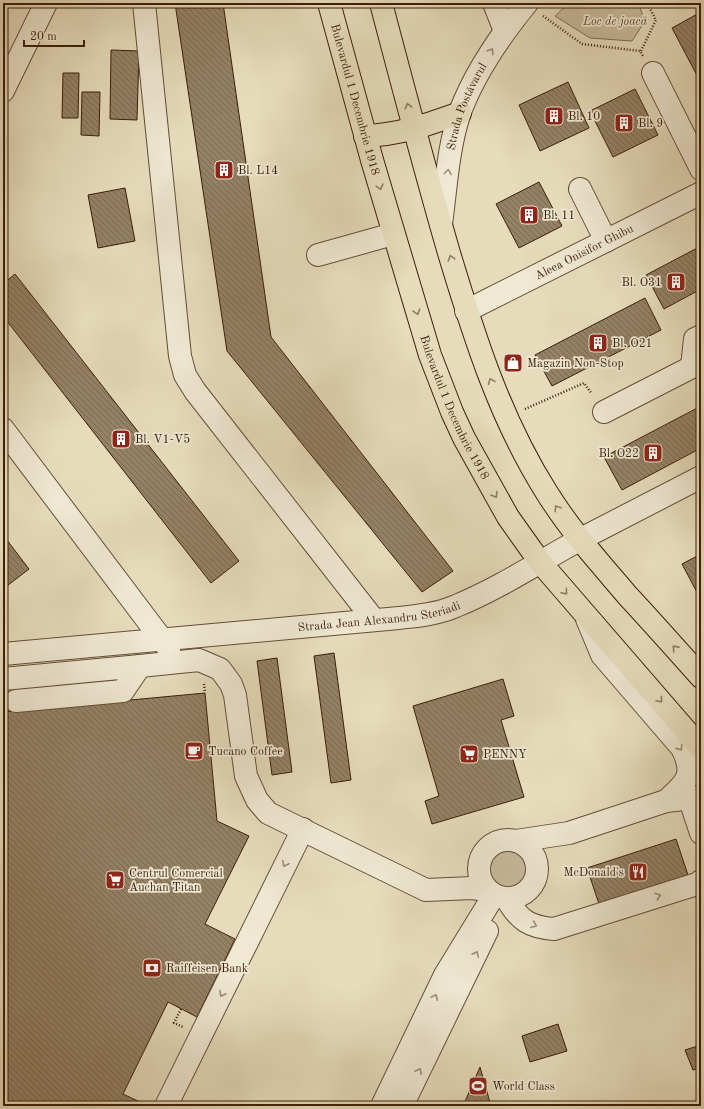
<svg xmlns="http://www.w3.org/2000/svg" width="704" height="1109" font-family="'Old Standard TT',serif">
<defs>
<pattern id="building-back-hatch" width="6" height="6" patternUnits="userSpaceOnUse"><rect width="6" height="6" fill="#948166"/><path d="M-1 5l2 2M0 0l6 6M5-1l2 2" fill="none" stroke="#7a6952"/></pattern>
</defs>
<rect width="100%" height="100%" fill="#e6dcbc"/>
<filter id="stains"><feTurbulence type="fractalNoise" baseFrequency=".005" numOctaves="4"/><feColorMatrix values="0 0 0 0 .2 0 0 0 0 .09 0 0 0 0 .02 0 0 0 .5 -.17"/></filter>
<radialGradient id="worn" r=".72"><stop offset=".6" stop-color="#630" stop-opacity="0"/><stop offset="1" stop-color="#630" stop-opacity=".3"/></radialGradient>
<!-- green -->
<g fill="#c9bc9e" stroke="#826d54">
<path d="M569 3H638L645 21 632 41 590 38 555 16Z"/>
<circle cx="508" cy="870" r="19"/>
</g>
<!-- building -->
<g fill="url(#building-back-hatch)" stroke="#3c1e09">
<path d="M175 3H223L271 337 453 571 422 592 227 351Z"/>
<path d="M701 12V83L672 28Z"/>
<path d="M111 50 139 51 137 120 110 119Z"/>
<path d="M63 73H79L78 118H62Z"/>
<path d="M568 82 589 128 540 151 519 105Z"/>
<path d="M635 89 658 135 613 157 590 111Z"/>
<path d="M82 92H100L99 136 81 135Z"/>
<path d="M539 182 562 226 519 248 496 204Z"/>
<path d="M125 188 135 241 98 248 88 195Z"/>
<path d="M701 246V289L664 309 646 275Z"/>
<path d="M15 274 239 561 211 583 3 316V284Z"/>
<path d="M645 298 661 330 552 386 535 355Z"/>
<path d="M701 406V448L622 490 604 457Z"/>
<path d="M3 535 29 569 3 589Z"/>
<path d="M701 554V597L700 598 682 564Z"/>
<path d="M334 653 351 780 331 783 314 656Z"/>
<path d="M277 658 292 772 272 775 257 661Z"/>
<path d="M503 679 514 716 501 720 524 797 432 824 425 801 439 796 413 706Z"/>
<path d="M205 693 217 821 249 836 205 924 235 939 197 1017 168 1002 123 1094 142 1103 141 1106H3V712Z"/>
<path d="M676 839 688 875 599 904 587 868Z"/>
<path d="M558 1024 567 1051 530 1062 522 1036Z"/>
<path d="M701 1045V1068L693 1070 685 1050Z"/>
<path d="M480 1067 491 1106H463Z"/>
</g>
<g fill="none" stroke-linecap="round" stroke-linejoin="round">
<!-- minor casing -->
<g stroke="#664e36" stroke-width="24">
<g id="minor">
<path d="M144 3 180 356 185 375 195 391 374 620"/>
<path d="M494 3 505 31"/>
<path d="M653 73 701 169"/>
<path d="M3 91 46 3"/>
<path d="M580 189 606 241"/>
<path id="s1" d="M441 224C446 188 448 147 460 112 475 72 500 36 527 3"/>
<path d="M318 255 393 234"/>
<path id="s2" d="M466 311 701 193"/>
<path d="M604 412 692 367 695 339 701 336"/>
<path d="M3 429 169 649"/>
<path d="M587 619 602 655 682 748C696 776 686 783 666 801"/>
<path id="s3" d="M3 654 399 618C418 616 438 614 456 606 498 589 539 562 579 540 619 519 660 498 701 477"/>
<path d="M3 679 140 666"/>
<path d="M16 701 123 691 140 666 199 660 220 669 231 684 235 695 246 776 257 800 268 813 426 890 472 888 487 890"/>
<path d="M692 797 693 809 701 833"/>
<circle cx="508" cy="869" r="29"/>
<path d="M516 841 569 833 666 801 701 797"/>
<path d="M507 899C519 920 529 927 554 929L700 883 701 881"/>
<path d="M166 1106 303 829"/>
<path d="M382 1106 445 975 494 895"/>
<path d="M402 1106 487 931"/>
</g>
</g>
<!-- major casing -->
<g stroke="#3c1e09" stroke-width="24">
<g id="major">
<path id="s4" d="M329 3 372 160 430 355 452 412 464 438 508 517 540 562 701 748"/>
<path d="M381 3C403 87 425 170 449 253 474 336 500 419 547 493 570 530 599 562 627 595 652 622 677 650 701 677"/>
<path d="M365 136C402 134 426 125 460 113"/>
</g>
</g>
<!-- path -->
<g stroke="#3c1e09" stroke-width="2.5" stroke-dasharray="1 2" stroke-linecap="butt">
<path d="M543 16 582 44 640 51 643 56"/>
<path d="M641 51 656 20 647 3"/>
<path d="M525 409 584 383 592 394"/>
<path d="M204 684 205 693"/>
<path d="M181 1009 174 1023 183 1027"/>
</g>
<!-- minor -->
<use href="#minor" stroke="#efe8d3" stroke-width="22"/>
<!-- major -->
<use href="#major" stroke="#e6dcbc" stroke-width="22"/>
</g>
<!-- one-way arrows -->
<defs><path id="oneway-chevron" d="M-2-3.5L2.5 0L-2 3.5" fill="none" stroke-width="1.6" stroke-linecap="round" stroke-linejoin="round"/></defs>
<g stroke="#9e8d78">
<use href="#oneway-chevron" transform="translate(491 51) rotate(-56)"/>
<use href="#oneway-chevron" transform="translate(448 172) rotate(-82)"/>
<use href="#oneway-chevron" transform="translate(680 748) rotate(55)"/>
<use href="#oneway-chevron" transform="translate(285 864) rotate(117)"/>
<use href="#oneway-chevron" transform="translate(658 896) rotate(-18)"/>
<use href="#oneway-chevron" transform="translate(534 925) rotate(23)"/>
<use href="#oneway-chevron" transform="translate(476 954) rotate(-64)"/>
<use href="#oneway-chevron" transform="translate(222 994) rotate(116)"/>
<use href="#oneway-chevron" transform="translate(435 997) rotate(-64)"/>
<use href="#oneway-chevron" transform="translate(419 1071) rotate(-64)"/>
</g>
<g stroke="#917d62">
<use href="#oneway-chevron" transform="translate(408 106) rotate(-105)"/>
<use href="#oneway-chevron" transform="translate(380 187) rotate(74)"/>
<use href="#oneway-chevron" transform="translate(451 258) rotate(-107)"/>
<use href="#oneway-chevron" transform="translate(417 312) rotate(73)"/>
<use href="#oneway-chevron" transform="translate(491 381) rotate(-112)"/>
<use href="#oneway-chevron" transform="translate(495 495) rotate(60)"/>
<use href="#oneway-chevron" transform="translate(557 508) rotate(-124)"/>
<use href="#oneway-chevron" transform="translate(565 592) rotate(49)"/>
<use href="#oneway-chevron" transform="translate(675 648) rotate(-132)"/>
<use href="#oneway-chevron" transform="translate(660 700) rotate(49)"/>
</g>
<!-- icons -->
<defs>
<g id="building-square" transform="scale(1)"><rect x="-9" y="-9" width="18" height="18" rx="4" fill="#8f2418" stroke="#efe8d3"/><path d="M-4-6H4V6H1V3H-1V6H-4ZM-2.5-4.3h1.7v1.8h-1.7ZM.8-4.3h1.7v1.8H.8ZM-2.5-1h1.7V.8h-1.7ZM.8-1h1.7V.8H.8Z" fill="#fff"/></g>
<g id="shop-square" transform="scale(1)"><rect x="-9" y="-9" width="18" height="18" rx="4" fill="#8f2418" stroke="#efe8d3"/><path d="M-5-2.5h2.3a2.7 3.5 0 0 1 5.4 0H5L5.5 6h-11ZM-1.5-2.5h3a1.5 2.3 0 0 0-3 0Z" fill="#fff"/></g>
<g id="cafe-square" transform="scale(1)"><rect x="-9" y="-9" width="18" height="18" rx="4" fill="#8f2418" stroke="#efe8d3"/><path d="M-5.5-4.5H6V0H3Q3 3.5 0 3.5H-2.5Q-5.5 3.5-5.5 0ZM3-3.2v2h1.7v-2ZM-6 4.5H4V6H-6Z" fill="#fff"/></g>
<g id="supermarket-square" transform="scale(1)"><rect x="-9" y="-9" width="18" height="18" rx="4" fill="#8f2418" stroke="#efe8d3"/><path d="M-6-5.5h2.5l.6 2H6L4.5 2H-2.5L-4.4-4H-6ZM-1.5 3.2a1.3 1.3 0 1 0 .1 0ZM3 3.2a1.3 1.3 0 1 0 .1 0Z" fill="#fff"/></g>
<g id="restaurant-square" transform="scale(1)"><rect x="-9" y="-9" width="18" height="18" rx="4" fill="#8f2418" stroke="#efe8d3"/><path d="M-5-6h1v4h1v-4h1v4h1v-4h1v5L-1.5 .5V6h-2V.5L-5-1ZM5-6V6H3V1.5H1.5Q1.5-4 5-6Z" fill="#fff"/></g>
<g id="bank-square" transform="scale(1)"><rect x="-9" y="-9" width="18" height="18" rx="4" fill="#8f2418" stroke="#efe8d3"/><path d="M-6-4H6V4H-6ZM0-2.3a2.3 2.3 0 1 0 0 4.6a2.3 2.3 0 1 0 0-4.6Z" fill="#fff"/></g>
<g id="stadium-square" transform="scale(1)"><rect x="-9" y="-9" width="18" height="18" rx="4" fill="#8f2418" stroke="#efe8d3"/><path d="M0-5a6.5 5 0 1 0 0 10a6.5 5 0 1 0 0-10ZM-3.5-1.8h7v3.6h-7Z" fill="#fff"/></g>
</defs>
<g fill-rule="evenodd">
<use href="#building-square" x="554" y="116"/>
<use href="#building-square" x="624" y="123"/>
<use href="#building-square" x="224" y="170"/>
<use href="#building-square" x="529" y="215"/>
<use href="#building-square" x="676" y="282"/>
<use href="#building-square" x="598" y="343"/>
<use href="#shop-square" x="513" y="363"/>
<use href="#building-square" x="121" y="439"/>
<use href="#building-square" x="653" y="453"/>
<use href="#cafe-square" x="194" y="751"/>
<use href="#supermarket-square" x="469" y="754"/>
<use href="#restaurant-square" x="638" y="872"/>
<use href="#supermarket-square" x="115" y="880"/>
<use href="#bank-square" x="152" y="968"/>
<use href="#stadium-square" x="478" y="1086"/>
</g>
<g text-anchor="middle" stroke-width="3.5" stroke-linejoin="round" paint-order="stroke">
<!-- park labels -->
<g font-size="12" font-style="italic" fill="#5f462e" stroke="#efe8d3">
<text x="615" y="25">Loc de joacă</text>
</g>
<!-- street labels -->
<g font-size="12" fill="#3c1e09" stroke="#efe8d3">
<text dy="4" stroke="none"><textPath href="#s4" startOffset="100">Bulevardul 1 Decembrie 1918</textPath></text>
<text dy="4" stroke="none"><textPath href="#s1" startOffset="121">Strada Postăvarul</textPath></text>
<text dy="4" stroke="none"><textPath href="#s2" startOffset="132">Aleea Onisifor Ghibu</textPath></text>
<text dy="4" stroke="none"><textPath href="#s4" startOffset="424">Bulevardul 1 Decembrie 1918</textPath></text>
<text dy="4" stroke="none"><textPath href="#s3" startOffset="378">Strada Jean Alexandru Steriadi</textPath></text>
</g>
<!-- poi labels -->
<g font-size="12" fill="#3c1e09" stroke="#efe8d3" text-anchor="start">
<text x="568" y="120">Bl. 10</text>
<text x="638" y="127">Bl. 9</text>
<text x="238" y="174">Bl. L14</text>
<text x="543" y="219">Bl. 11</text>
<text x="662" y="286" text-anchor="end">Bl. O31</text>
<text x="612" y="347">Bl. O21</text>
<text x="527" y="367">Magazin Non-Stop</text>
<text x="135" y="443">Bl. V1-V5</text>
<text x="639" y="457" text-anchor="end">Bl. O22</text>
<text x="208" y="755">Tucano Coffee</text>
<text x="483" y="758">PENNY</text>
<text x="624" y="876" text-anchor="end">McDonald's</text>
<text x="129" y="877">Centrul Comercial<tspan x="129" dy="14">Auchan Titan</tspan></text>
<text x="166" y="972">Raiffeisen Bank</text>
<text x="492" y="1090">World Class</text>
</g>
</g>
<!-- margin -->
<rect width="704" height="1109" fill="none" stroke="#e6dcbc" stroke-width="16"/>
<rect x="4" y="4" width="696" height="1101" fill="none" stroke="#3c1e09" stroke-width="2"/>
<rect x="8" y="8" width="688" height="1093" fill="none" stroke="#3c1e09"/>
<!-- scale -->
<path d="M24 40v6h60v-6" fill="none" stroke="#3c1e09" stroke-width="2"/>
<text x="30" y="40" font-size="12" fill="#3c1e09" stroke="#efe8d3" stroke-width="3" paint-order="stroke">20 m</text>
<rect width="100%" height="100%" filter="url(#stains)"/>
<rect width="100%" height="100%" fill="url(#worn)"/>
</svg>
